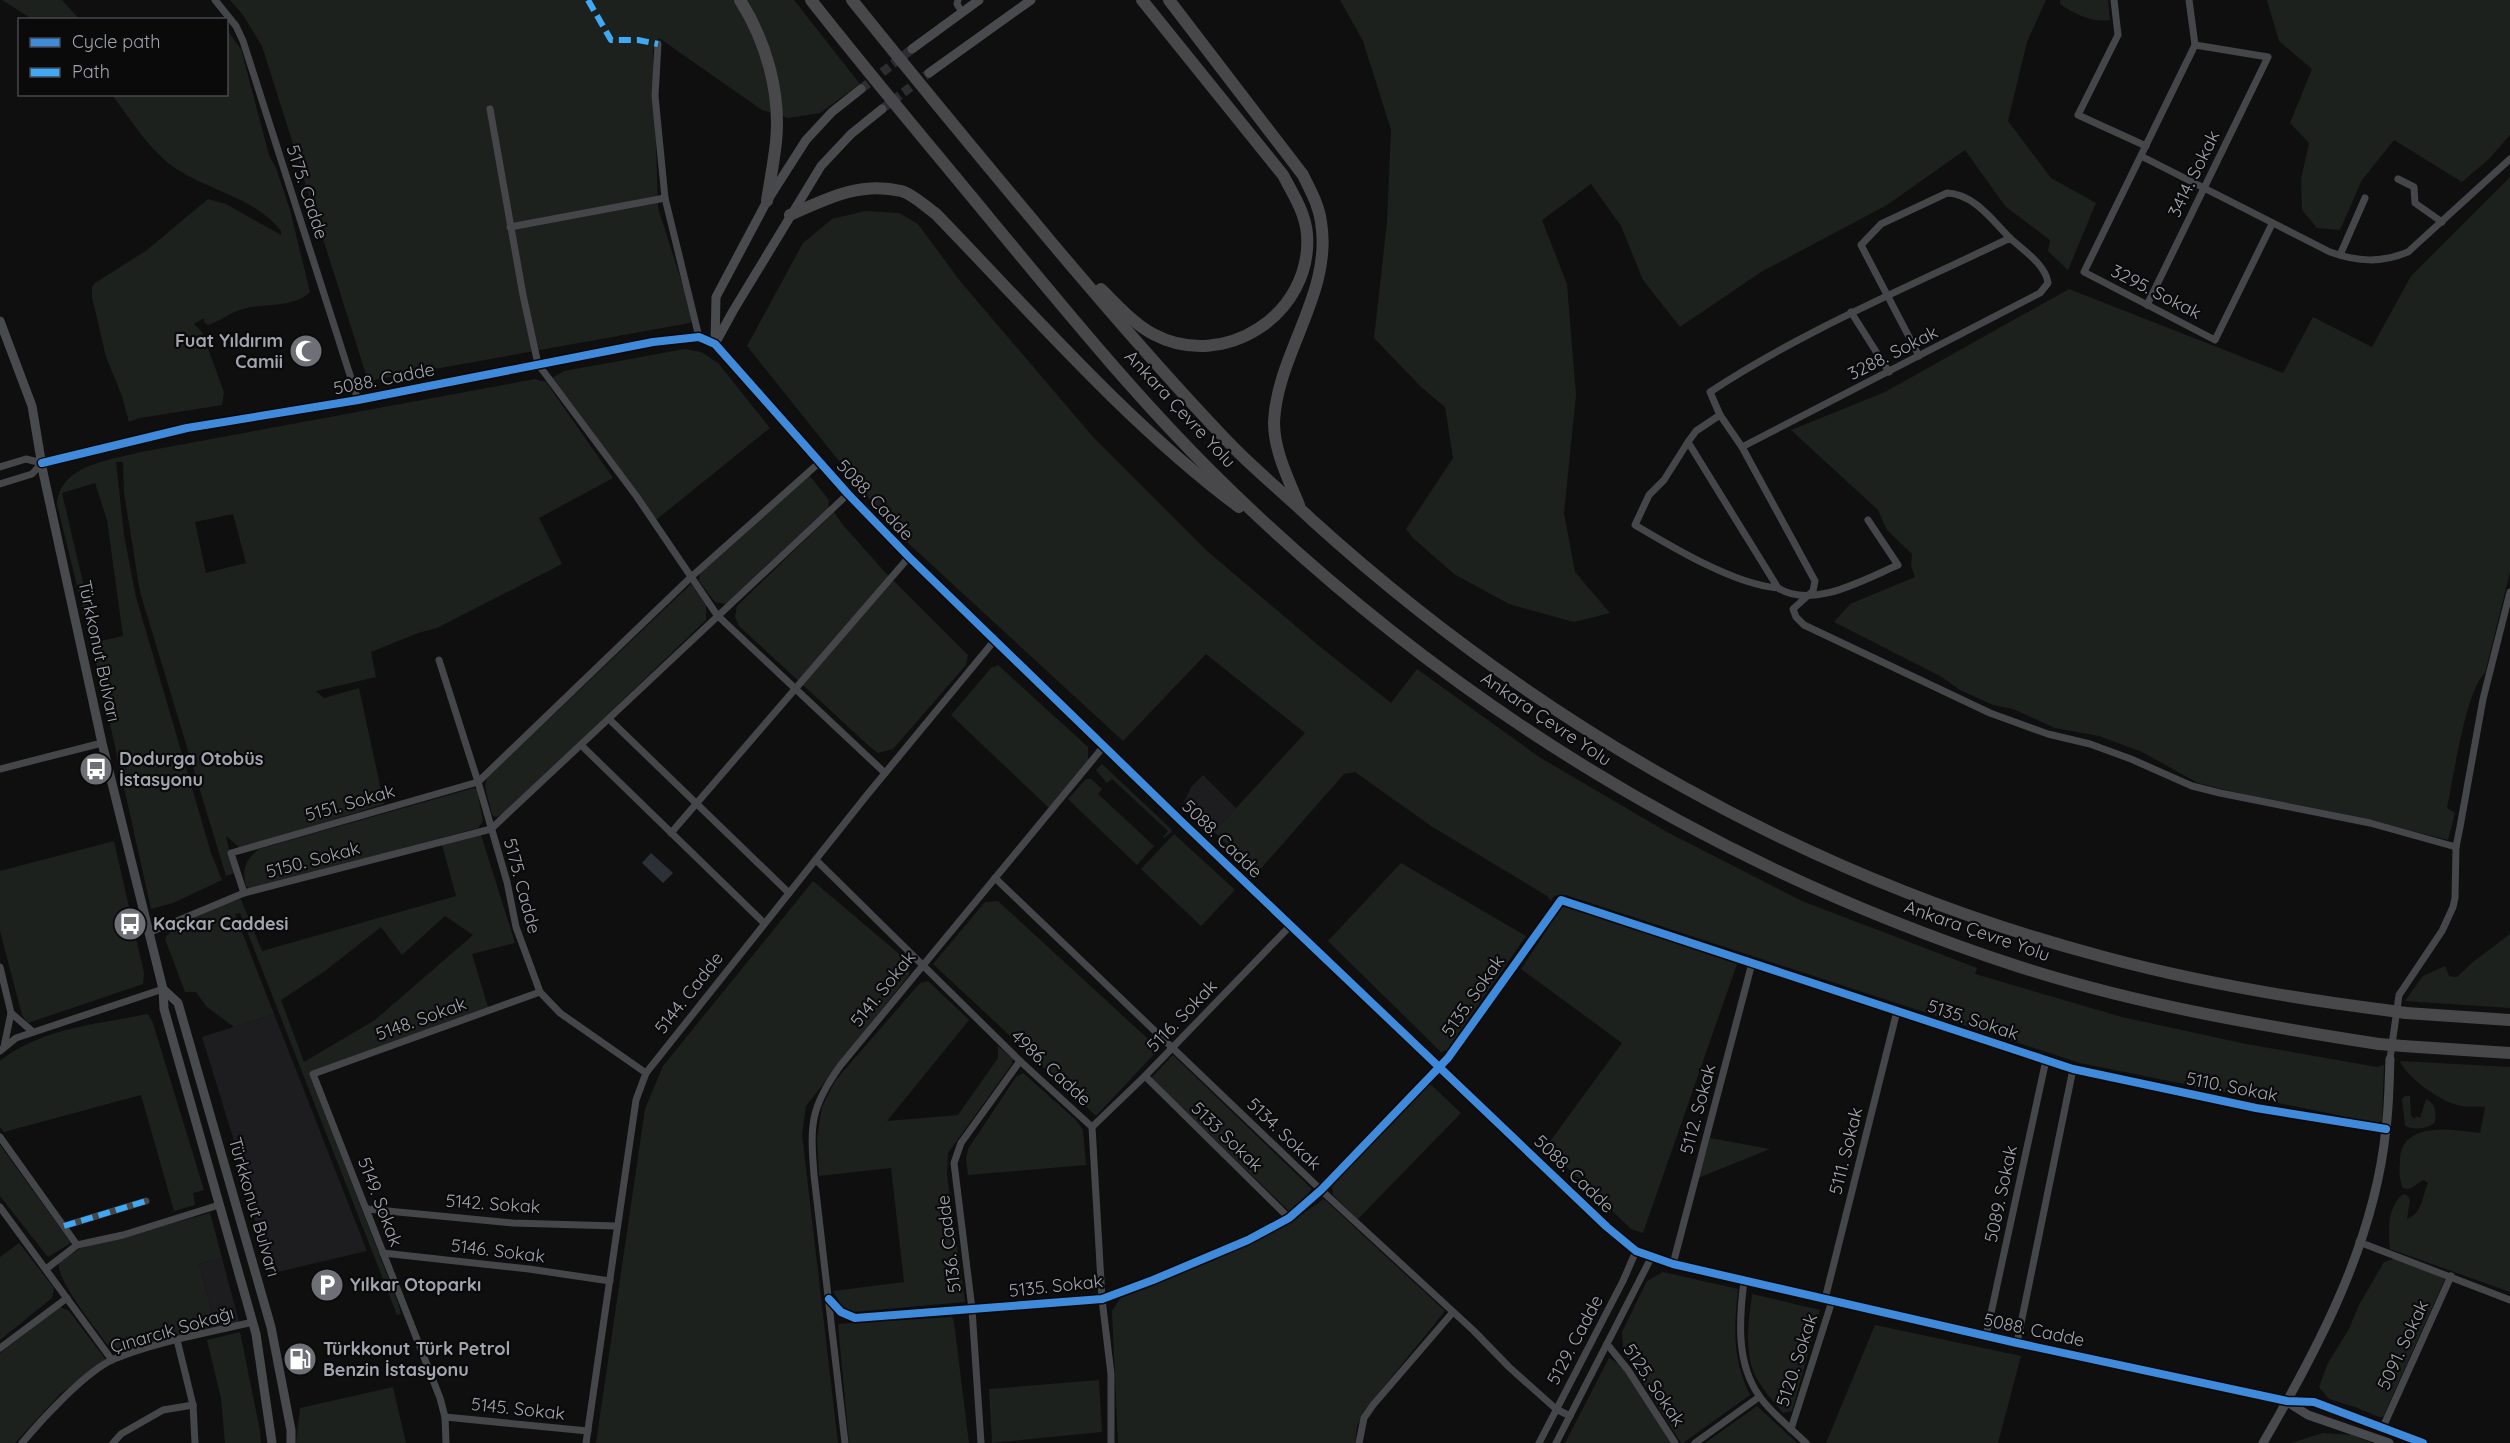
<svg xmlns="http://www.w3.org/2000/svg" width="2510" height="1443" font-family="Quicksand,sans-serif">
<rect width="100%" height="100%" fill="#0f0f10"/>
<!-- built -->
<g fill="#1d1c1e">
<path d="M1203 775 1236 808 1214 832 1184 802 1191 787Z"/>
<path d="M274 1014 367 1251 269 1274 238 1154 202 1037Z"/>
<path d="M222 1258 239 1322 216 1328 199 1264Z"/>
</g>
<!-- green -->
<g fill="#1c211e" fill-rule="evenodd">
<path d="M2 0H62L79 19H32Z"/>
<path d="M230 0H794L860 84 820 113 788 118 762 110 659 38 653 50 658 208 693 317 690 323 368 381 262 46 243 15Z"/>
<path d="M1340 0H2046L2027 42 2008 121 2051 178 2096 203 2068 270 2048 251 2050 240 2005 206 1965 150 1887 205 1761 272 1680 327 1643 280 1621 226 1591 184 1542 220 1567 284 1576 395 1564 513 1575 572 1610 613 1574 622 1509 604 1454 574 1413 538 1406 529 1453 458 1445 407 1421 387 1374 338 1387 222 1391 130 1363 41Z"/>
<path d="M2060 0H2108L2110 20C2093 23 2074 14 2060 4Z"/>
<path d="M2267 0H2510V135L2488 160 2462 182 2394 140 2362 180 2340 230 2317 228 2302 210 2301 179 2309 143 2290 123 2312 69 2279 41Z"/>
<path d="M227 30 241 49 269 155 276 168 290 210 310 292C295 308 264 303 243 309 230 312 221 321 208 325L204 322V318L194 324 202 332 221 384 224 392 222 405 140 418 129 422 122 396 106 357 92 297V287L95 283 147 250 208 199 226 204 281 235V231C257 199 211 191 178 170 149 151 133 122 112 95L226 94Z"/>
<path d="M2510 177V572L2485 673C2466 689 2453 780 2447 808L2455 813 2448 840 2361 818 2282 804 2198 783 2142 752 2099 736 2055 728 2013 709 1993 705 1960 690 1940 676 1834 622 1850 604 1915 577 1911 566 1912 554 1887 530 1878 510 1791 430 1885 392 2069 289 2283 373 2313 317 2372 347 2411 276Z"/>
<path d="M865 211 899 213 918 224 960 281 1094 438 1207 551 1318 645 1391 703 1417 669 1539 757 1667 832 1802 901 1977 968 1975 974 2122 1017 2246 1044 2377 1067 2384 1065 2382 1121 2377 1123 2080 1063 1566 895 1554 896 1551 901 1547 896 1431 826 1355 772 1344 774 1257 873 1214 832 1305 733 1206 654 1123 741 895 531 747 346 803 243 832 219Z"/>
<path d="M685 349 701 352 718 363 770 428 656 520 552 378 564 371Z"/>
<path d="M535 379 546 382 613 478 539 518 562 564 437 628 418 633 371 652 376 677 316 691 324 698 359 688 384 804 240 848 226 836 234 873 226 876 140 592 124 493 123 462H116L124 535 136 597 211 853 222 880 173 903 151 909 102 688 57 504C60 465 110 460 141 452ZM95 483 107 520 123 636 97 642 62 493ZM233 514 246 563 206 573 195 522Z"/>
<path d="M809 475 829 500 828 508 726 604 715 602 699 581 700 573Z"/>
<path d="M834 512 843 525 884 571 968 655 966 665 893 749 878 753 869 746 739 626 735 617 737 606Z"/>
<path d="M691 584 706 605V620L504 814 496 817 492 815 485 786 487 778Z"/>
<path d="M998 665 1088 747V762L1049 808 951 715 991 668Z"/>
<path d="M1102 764 1171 829 1172 832 1164 838 1163 837 1168 831 1112 779 1107 783 1096 770Z"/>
<path d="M1086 779H1091L1102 789 1098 794 1154 846 1137 865 1068 799Z"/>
<path d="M474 788 477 790 483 821 478 828 250 889 246 886C242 869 245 860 259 849Z"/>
<path d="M1174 834 1235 890 1201 926 1141 869Z"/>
<path d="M481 835 515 943 472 954 488 1007 310 1075 398 1303 401 1314 397 1315 240 913 235 914 274 1014 234 1027 207 1007 196 992H185L165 939C173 922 223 904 241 899L262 951 456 896 442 845ZM445 916 473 935 375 1020 304 1062 281 1000 325 971 381 927 402 955Z"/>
<path d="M114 841 144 973 143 984 28 1023 22 1015 0 931V871Z"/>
<path d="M1401 863 1526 936 1447 1050 1441 1052 1328 941Z"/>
<path d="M813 881 910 963 909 975 806 1106 802 1134 838 1443H596L645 1109 663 1066Z"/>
<path d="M998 901 1159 1049 1096 1116 933 964 985 902Z"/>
<path d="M1566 906 1737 964 1643 1233 1631 1229 1546 1147 1622 1043 1521 969 1561 908Z"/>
<path d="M2510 934V1008L2405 1001 2423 976 2445 966 2449 976 2457 977 2473 962Z"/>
<path d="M928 981 969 1020 887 1121 958 1115 998 1058V1046L1013 1059 1012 1064 948 1153 947 1175 965 1302 852 1312 841 1305 833 1291 904 1282 891 1168 819 1176 817 1138 822 1107 835 1081 920 983Z"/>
<path d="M148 1014 153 1023 204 1190 193 1193 195 1205 174 1211 141 1095 4 1132 0 1127V1061C41 1028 98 1024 148 1014Z"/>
<path d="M1173 1055 1312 1189 1290 1212 1151 1078Z"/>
<path d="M2400 1061 2510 1067V1292L2390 1249C2388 1230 2387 1208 2403 1194L2407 1195 2410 1200 2407 1219C2422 1214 2422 1197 2428 1183L2424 1180C2415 1183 2414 1191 2403 1188 2399 1179 2399 1170 2400 1160 2401 1120 2455 1130 2480 1133L2485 1107C2477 1106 2469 1107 2461 1106 2441 1102 2408 1079 2400 1061Z"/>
<path d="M1023 1073 1076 1120 1083 1130 1086 1165 968 1175 966 1159 968 1149 1016 1077Z"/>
<path d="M1429 1083 1461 1113 1358 1219 1333 1195 1332 1185Z"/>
<path d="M2405 1096H2410L2411 1116 2415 1119 2416 1116 2420 1118 2426 1099C2436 1104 2436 1112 2435 1122 2428 1129 2414 1130 2405 1126L2402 1099Z"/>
<path d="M1710 1138 1770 1149 1698 1178Z"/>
<path d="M0 1145 71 1243 48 1257 0 1196Z"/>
<path d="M1324 1199 1445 1311 1364 1411 1357 1426 1355 1443H1118L1112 1311 1121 1297 1289 1223Z"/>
<path d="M210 1213 222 1258 199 1264 216 1328 116 1356C104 1339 54 1279 59 1262L81 1248Z"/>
<path d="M19 1243 54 1288 52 1298 0 1340V1257Z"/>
<path d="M2394 1259 2418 1266 2445 1279 2383 1417H2379L2355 1407 2329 1399 2319 1387 2328 1363 2349 1329 2359 1305 2384 1262Z"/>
<path d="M1663 1272 1738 1289C1734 1330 1732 1357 1750 1395L1683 1443H1681L1623 1351 1622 1332 1647 1281Z"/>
<path d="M1752 1294 1820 1310 1792 1411 1783 1413C1774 1402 1764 1391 1757 1379 1743 1354 1749 1320 1752 1294Z"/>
<path d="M60 1307 69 1311 106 1360 61 1393 15 1443H0V1353Z"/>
<path d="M952 1317 954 1322 969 1443H849L838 1324Z"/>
<path d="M1875 1325 2021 1356 1998 1443H1826Z"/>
<path d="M240 1332 260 1431 261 1443H225L221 1398 207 1340Z"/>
<path d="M1609 1358 1621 1365 1672 1443H1565Z"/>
<path d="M1099 1380 1102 1432 992 1443 989 1389Z"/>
<path d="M393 1387 406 1443H296L300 1408Z"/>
<path d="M1757 1406 1797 1443H1705Z"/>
<path d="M2323 1433 2352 1435 2372 1443H2291Z"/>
</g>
<!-- water -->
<path fill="#2c3137" d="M651 853 673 873 663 883 642 863Z"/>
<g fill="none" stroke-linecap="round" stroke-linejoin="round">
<!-- secondary-tunnel -->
<g stroke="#2c2d30" stroke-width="9" stroke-dasharray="9 4.5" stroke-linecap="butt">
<path d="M861 89 912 49"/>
<path d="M882 109 929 73"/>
</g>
<!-- street -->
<g stroke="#454649" stroke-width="7">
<path d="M215 0 236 26 243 41 358 400"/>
<path d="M958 0 957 4 962 12"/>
<path d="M2114 0 2118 35 2078 115 2146 146"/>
<path d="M2189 0 2195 45"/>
<path d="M658 44 655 96 665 198 699 337"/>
<path d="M2195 45 2084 272 2215 340 2272 224"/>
<path d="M490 109 523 295 538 364 637 497 717 615 885 773"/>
<path d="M2141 156 2330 252C2358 262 2381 263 2408 252L2510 159"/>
<path d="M2398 179 2414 187 2415 203 2442 222"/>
<path d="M510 227 665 198"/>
<path d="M2340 255 2365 198"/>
<path d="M2147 305 2268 57 2195 45"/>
<path d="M1851 312 1889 372"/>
<path d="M1919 356 1861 245 1881 224 1947 193C1974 194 1992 220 2010 238"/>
<path d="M1720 415 1742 447 1815 581 1813 591 1793 609 1796 617 1804 625 1990 713 2048 734 2090 744 2131 759 2192 786 2220 793 2370 823 2456 847"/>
<path d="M1688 442 1696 431 1720 415 1710 392C1804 330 1909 287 2010 238 2023 250 2046 265 2048 283L2040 293 1742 447"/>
<path d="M0 467 26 459 42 463 32 474 0 484"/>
<path d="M1778 588C1735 585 1672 547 1635 525L1649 495 1664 480 1688 442 1778 588C1812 610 1865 579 1898 565L1868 520"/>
<path d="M439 660 478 782 507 882 516 927 540 992 560 1013 646 1073"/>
<path d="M609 719 789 893"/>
<path d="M581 745 764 923"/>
<path d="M0 769 102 743"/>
<path d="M671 833 909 557"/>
<path d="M816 860 1020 1061 1092 1127 1102 1299 1111 1374V1443"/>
<path d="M995 878 1321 1190 1474 1331 1509 1367 1556 1409 1570 1416"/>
<path d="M244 893 231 853 478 782 690 578 820 462"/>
<path d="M148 933 244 893 491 829 848 494"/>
<path d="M0 967 11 1013 33 1032"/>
<path d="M4 1047 11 1013"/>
<path d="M0 1051 16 1038 163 989"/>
<path d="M2390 1059 2399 995 2442 931 2453 907 2455 898 2456 847 2460 827 2483 699 2510 592"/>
<path d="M1145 1076 1289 1218"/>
<path d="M1092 1127 1145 1076 1291 925"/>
<path d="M0 1137 77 1245"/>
<path d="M0 1207 112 1360"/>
<path d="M367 1209 513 1223 616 1226"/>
<path d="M64 1226 146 1201"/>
<path d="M2359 1242 2510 1300"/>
<path d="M383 1253 529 1269 610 1281"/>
<path d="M1673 1264 1752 963"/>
<path d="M46 1269 77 1245 123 1235 219 1205"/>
<path d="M1744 1281C1739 1320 1736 1364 1760 1397 1772 1414 1791 1428 1806 1443"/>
<path d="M829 1299 841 1312 855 1318 1102 1299 1153 1280 1248 1240 1289 1218 1321 1190 1448 1058 1561 900 2073 1069 2256 1108 2386 1129"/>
<path d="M1825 1299 1897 1011"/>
<path d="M1986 1336 2046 1060"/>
<path d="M177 1340 193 1405 195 1443"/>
<path d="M2017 1343 2073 1069"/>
<path d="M1607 1344 1628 1370 1675 1443"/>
<path d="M0 1348 67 1298"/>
<path d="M445 1417 588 1431"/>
<path d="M2383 1427 2451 1276"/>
<path d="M1791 1429 1832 1301"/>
<path d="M22 1443C42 1419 86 1371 114 1359 158 1341 207 1333 253 1322"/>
<path d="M113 1443 121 1434 163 1410 193 1405"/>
<path d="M446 1443 445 1417 440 1398 313 1074 540 992"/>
<path d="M586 1443 636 1100 646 1073 867 795 994 641"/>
<path d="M845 1443 814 1175C810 1124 810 1108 840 1066L1104 746"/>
<path d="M981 1443 972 1309 954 1163 961 1143 1020 1061"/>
<path d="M1359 1443 1364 1418 1373 1405 1453 1312"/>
<path d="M1539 1443 1623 1281 1636 1251"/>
<path d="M1556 1443 1651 1258"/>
<path d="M1695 1443 1759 1397"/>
</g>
<!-- secondary -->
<g stroke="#494a4d" stroke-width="9">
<path d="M912 49 979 0"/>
<path d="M929 73 1031 0"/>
<path d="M0 321 32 406 43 472 102 743 163 989 164 1009 256 1334 272 1443"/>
<path d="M716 342 733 311 821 166 851 134 882 109"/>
<path d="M715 344 716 297 767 201 806 140 832 112 861 89"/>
<path d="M42 463 187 428 358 400 653 342 699 337 715 344 848 494 909 557 1182 822 1607 1227 1636 1251 1673 1264 2017 1343 2287 1401 2314 1402 2423 1443"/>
<path d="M163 989 178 1003 271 1327 291 1430V1443"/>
<path d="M2289 1403 2308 1415 2389 1443"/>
<path d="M2263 1443C2319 1347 2375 1241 2386 1128 2389 1106 2389 1082 2390 1059"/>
</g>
<!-- highway -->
<g stroke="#48484a" stroke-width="12">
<path d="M740 0C766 41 781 93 776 142 774 161 770 181 767 201"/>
<path d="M811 0C869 74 930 146 990 219 1063 307 1135 396 1216 476 1445 702 1711 866 2017 966 2135 1004 2257 1025 2379 1044"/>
<path d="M852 0C918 82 984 162 1052 243 1111 313 1171 383 1235 449 1260 474 1287 496 1312 520 1538 725 1808 879 2104 957 2197 982 2290 998 2385 1010"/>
<path d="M1169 0 1303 175C1310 190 1319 205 1321 222 1333 293 1277 353 1274 422 1274 451 1288 478 1299 505"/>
<path d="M790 215C826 199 860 181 901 191 913 194 926 207 936 214 1032 313 1129 425 1239 507"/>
<path d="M1101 289C1117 305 1133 323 1153 334 1224 372 1313 314 1307 234 1305 212 1293 194 1283 175L1142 0"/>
<path d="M2406 1013 2510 1020"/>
<path d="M2403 1046 2510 1053"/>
</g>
<!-- highway-bridge -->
<g stroke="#48484a" stroke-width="12">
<path d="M2385 1010 2406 1013"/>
<path d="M2379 1044 2403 1046"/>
</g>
<!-- quiet -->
<g stroke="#3fa9f5" stroke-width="6" stroke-dasharray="12 6" stroke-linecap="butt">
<path d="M588 0 611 40H638L658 44"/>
<path d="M64 1226 146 1201"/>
</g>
<!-- cycleway casing -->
<g stroke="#0a0a0b" stroke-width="11">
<g id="cycleway">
<path d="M42 463 187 428 358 400 653 342 699 337 715 344 848 494 909 557 1182 822 1607 1227 1636 1251 1673 1264 2017 1343 2287 1401 2314 1402 2423 1443"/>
<path d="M829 1299 841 1312 855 1318 1102 1299 1153 1280 1248 1240 1289 1218 1321 1190 1448 1058 1561 900 2073 1069 2256 1108 2386 1129"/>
</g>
</g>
<!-- cycleway -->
<use href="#cycleway" stroke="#408adc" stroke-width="8"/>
</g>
<!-- icons -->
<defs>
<g id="mosque-disc" transform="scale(1.725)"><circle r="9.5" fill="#6f7077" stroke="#0a0a0b"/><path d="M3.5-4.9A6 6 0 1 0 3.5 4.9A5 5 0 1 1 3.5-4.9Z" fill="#fff"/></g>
<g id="bus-disc" transform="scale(1.725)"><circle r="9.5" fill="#6f7077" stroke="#0a0a0b"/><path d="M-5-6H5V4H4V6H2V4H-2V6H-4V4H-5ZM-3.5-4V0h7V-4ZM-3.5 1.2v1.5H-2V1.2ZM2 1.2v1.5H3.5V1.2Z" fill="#fff"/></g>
<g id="parking-disc" transform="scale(1.725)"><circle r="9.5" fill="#6f7077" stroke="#0a0a0b"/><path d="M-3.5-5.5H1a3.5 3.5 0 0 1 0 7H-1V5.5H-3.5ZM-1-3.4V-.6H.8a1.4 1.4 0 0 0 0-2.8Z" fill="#fff"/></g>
<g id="fuel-disc" transform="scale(1.725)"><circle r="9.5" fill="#6f7077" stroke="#0a0a0b"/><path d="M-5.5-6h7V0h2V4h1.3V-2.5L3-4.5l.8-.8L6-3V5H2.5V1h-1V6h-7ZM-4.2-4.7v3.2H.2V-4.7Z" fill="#fff"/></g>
</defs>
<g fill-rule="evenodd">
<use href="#mosque-disc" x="306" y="351"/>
<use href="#bus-disc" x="96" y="769"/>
<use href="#bus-disc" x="130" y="924"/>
<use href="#parking-disc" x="327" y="1285"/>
<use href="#fuel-disc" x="300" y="1359"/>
</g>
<g text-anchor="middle" stroke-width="4.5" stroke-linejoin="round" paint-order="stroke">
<!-- street labels -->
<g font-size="18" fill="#a2a4af" stroke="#0a0a0b">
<text transform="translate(2194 174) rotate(-64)" y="6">3414. Sokak</text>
<text transform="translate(307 192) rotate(72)" y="6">5175. Cadde</text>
<text transform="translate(2156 292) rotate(27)" y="6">3295. Sokak</text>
<text transform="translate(1893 353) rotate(-27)" y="6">3288. Sokak</text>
<text transform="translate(384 379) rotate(-11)" y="6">5088. Cadde</text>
<text transform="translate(1180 409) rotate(47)" y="6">Ankara Çevre Yolu</text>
<text transform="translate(875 500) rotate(47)" y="6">5088. Cadde</text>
<text transform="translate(99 651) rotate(78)" y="6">Türkkonut Bulvarı</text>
<text transform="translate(1546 719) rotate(34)" y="6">Ankara Çevre Yolu</text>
<text transform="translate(350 803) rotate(-16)" y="6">5151. Sokak</text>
<text transform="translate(1222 839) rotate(44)" y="6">5088. Cadde</text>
<text transform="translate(313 860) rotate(-15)" y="6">5150. Sokak</text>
<text transform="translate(522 886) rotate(75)" y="6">5175. Cadde</text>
<text transform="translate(1977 931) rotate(19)" y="6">Ankara Çevre Yolu</text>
<text transform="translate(883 989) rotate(-51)" y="6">5141. Sokak</text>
<text transform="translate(689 993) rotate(-52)" y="6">5144. Cadde</text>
<text transform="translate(1473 996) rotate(-55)" y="6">5135. Sokak</text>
<text transform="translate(1182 1016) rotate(-46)" y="6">5116. Sokak</text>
<text transform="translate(421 1019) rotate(-20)" y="6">5148. Sokak</text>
<text transform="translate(1973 1020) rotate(18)" y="6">5135. Sokak</text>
<text transform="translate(1051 1068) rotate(43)" y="6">4986. Cadde</text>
<text transform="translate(2232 1087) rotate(11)" y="6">5110. Sokak</text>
<text transform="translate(1698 1109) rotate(-75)" y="6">5112. Sokak</text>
<text transform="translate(1284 1134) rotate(44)" y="6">5134. Sokak</text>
<text transform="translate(1227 1137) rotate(44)" y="6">5133 Sokak</text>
<text transform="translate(1846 1151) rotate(-76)" y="6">5111. Sokak</text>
<text transform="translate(1574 1174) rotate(44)" y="6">5088. Cadde</text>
<text transform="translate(2001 1194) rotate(-78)" y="6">5089. Sokak</text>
<text transform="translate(380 1202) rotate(69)" y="6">5149. Sokak</text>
<text transform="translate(493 1204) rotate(4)" y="6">5142. Sokak</text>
<text transform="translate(254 1207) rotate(74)" y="6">Türkkonut Bulvarı</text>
<text transform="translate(949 1244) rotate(-97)" y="6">5136. Cadde</text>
<text transform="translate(498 1251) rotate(7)" y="6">5146. Sokak</text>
<text transform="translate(1056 1286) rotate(-6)" y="6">5135. Sokak</text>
<text transform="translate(172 1330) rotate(-16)" y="6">Çınarcık Sokağı</text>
<text transform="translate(2034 1330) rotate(12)" y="6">5088. Cadde</text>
<text transform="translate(1575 1340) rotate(-62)" y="6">5129. Cadde</text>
<text transform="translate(2403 1345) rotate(-65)" y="6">5091. Sokak</text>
<text transform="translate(1797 1360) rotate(-72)" y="6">5120. Sokak</text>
<text transform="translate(1654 1385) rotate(56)" y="6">5125. Sokak</text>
<text transform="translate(518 1409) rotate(6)" y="6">5145. Sokak</text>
</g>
<!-- poi labels -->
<g font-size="18" font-weight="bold" fill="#a2a4af" stroke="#0a0a0b" text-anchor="start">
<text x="283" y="347" text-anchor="end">Fuat Yıldırım<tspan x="283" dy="21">Camii</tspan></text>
<text x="119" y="765">Dodurga Otobüs<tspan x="119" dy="21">İstasyonu</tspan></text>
<text x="153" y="930">Kaçkar Caddesi</text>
<text x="350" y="1291">Yılkar Otoparkı</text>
<text x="323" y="1355">Türkkonut Türk Petrol<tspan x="323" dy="21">Benzin İstasyonu</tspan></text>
</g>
</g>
<!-- legend -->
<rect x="18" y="18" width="210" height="78" fill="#0a0a0b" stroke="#47484d" stroke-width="1.5"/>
<rect x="30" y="38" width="30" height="9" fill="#408adc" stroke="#47484d" stroke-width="1.5"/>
<text x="72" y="48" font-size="18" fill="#a2a4af">Cycle path</text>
<rect x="30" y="68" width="30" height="9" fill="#3fa9f5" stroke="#47484d" stroke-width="1.5"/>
<text x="72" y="78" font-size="18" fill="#a2a4af">Path</text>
</svg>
